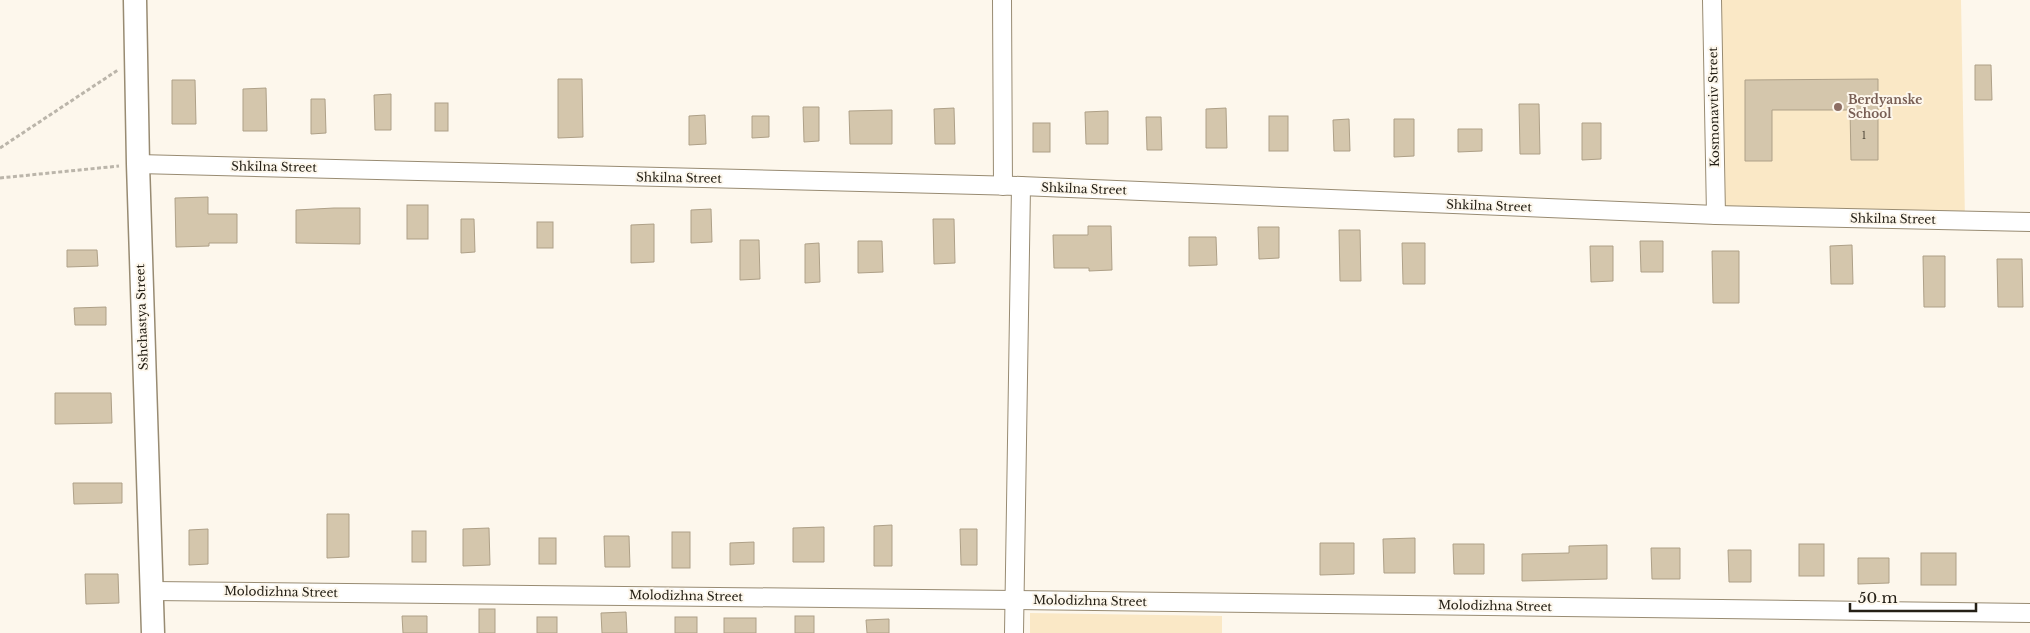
<svg xmlns="http://www.w3.org/2000/svg" width="2030" height="633" font-family="'Libre Baskerville',serif">
<rect width="100%" height="100%" fill="#fdf7ec"/>
<!-- built -->
<g fill="#fae8c6">
<path d="M1712 0H1961L1965 221 1716 215Z"/>
<path d="M1030 613 1222 616V633H1030Z"/>
</g>
<!-- building -->
<g fill="#d4c6ac" stroke="#aea087">
<path d="M1975 65H1991L1992 100H1975Z"/>
<path d="M558 79H582L583 137 558 138Z"/>
<path d="M1878 79V160H1851L1850 110H1772V161H1745V80Z"/>
<path d="M172 80H195L196 124H172Z"/>
<path d="M266 88 267 131H243V89Z"/>
<path d="M391 94V130H375L374 95Z"/>
<path d="M311 99H325L326 133 311 134Z"/>
<rect x="435" y="103" width="13" height="28"/>
<path d="M1519 104H1539L1540 154H1520Z"/>
<path d="M803 107H819V141L804 142Z"/>
<path d="M954 108 955 144H935L934 109Z"/>
<path d="M1226 108 1227 148H1206V109Z"/>
<path d="M892 110V144H850L849 111Z"/>
<path d="M1108 111V144H1086L1085 112Z"/>
<path d="M705 115 706 144 689 145V116Z"/>
<path d="M752 116H769V137L752 138Z"/>
<rect x="1269" y="116" width="19" height="35"/>
<path d="M1146 117H1161L1162 150H1147Z"/>
<path d="M1349 119 1350 151H1334L1333 120Z"/>
<path d="M1394 119H1414V156L1394 157Z"/>
<rect x="1033" y="123" width="17" height="29"/>
<path d="M1582 123H1601V159L1582 160Z"/>
<path d="M1458 129H1482V151L1458 152Z"/>
<path d="M208 197V214H237V243H209V246L176 247 175 198Z"/>
<rect x="407" y="205" width="21" height="34"/>
<path d="M334 208H360V244L296 243V210Z"/>
<path d="M711 209 712 242 691 243V210Z"/>
<path d="M461 219H474L475 252 461 253Z"/>
<path d="M933 219H954L955 263 934 264Z"/>
<rect x="537" y="222" width="16" height="26"/>
<path d="M654 224V262L631 263V225Z"/>
<path d="M1088 226H1111L1112 270 1089 271V268H1054L1053 235H1088Z"/>
<path d="M1258 227H1279V258L1259 259Z"/>
<path d="M1339 230H1360L1361 281H1340Z"/>
<path d="M1189 237H1216L1217 265 1189 266Z"/>
<path d="M740 240H759L760 279 740 280Z"/>
<path d="M858 241H882L883 272 858 273Z"/>
<path d="M1640 241H1663V272H1641Z"/>
<path d="M819 243 820 282 805 283V244Z"/>
<path d="M1402 243H1425V284H1403Z"/>
<path d="M1852 245 1853 284H1831L1830 246Z"/>
<path d="M1590 246H1613V281L1591 282Z"/>
<path d="M67 250H97L98 266 67 267Z"/>
<path d="M1712 251H1739V303H1713Z"/>
<path d="M1923 256H1945V307H1924Z"/>
<path d="M1997 259H2022L2023 307H1998Z"/>
<path d="M106 307V325H75L74 308Z"/>
<path d="M55 393H111L112 423 55 424Z"/>
<path d="M73 483H122V503L74 504Z"/>
<path d="M327 514H349V557L327 558Z"/>
<path d="M892 525V566H874V526Z"/>
<path d="M824 527V562H793V528Z"/>
<path d="M489 528 490 565 463 566V529Z"/>
<path d="M208 529V564L189 565V530Z"/>
<path d="M960 529H977V565H961Z"/>
<rect x="412" y="531" width="14" height="31"/>
<rect x="672" y="532" width="18" height="36"/>
<path d="M604 536H629L630 567H605Z"/>
<rect x="539" y="538" width="17" height="26"/>
<path d="M1415 538V573H1384L1383 539Z"/>
<path d="M754 542V564L730 565V543Z"/>
<path d="M1320 543H1354V574L1320 575Z"/>
<path d="M1453 544H1484V574H1454Z"/>
<rect x="1799" y="544" width="25" height="32"/>
<path d="M1607 545V579L1522 581V554L1569 553V546Z"/>
<path d="M1651 548H1680V579H1652Z"/>
<path d="M1728 550H1751V582H1729Z"/>
<rect x="1921" y="553" width="35" height="32"/>
<path d="M1858 558H1889V583L1858 584Z"/>
<path d="M85 574H118L119 603 86 604Z"/>
<rect x="479" y="609" width="16" height="24"/>
<path d="M626 612 627 633H602L601 613Z"/>
<path d="M402 616H427V633H403Z"/>
<rect x="795" y="616" width="19" height="17"/>
<rect x="537" y="617" width="20" height="16"/>
<rect x="675" y="617" width="22" height="16"/>
<rect x="724" y="618" width="32" height="15"/>
<path d="M889 619V633H867L866 620Z"/>
</g>
<g fill="none" stroke-linecap="round" stroke-linejoin="round">
<!-- minor casing -->
<g stroke="#988b72" stroke-width="20">
<g id="minor">
<path d="M1002 0 1003 186"/>
<path d="M1712 0 1716 215"/>
<path d="M138 164 1021 186 1716 215 2030 222"/>
<path d="M151 591 1015 600 2030 613"/>
<path d="M1014 633 1021 186"/>
</g>
</g>
<!-- tertiary casing -->
<g stroke="#988b72" stroke-width="25">
<path id="tertiary" d="M135 0 138 164 153 633"/>
</g>
<!-- path -->
<g stroke="#bbb5aa" stroke-width="3" stroke-dasharray="4 2.5" stroke-linecap="butt">
<path d="M0 148 118 70"/>
<path d="M0 178 119 166"/>
</g>
<!-- minor -->
<use href="#minor" stroke="#fff" stroke-width="18"/>
<!-- tertiary -->
<use href="#tertiary" stroke="#fff" stroke-width="22"/>
</g>
<!-- markers -->
<circle fill="#8d6e63" stroke="#fdf7ec" stroke-width="2" cx="1838" cy="107" r="5"/>
<g text-anchor="middle" stroke-width="4" stroke-linejoin="round" paint-order="stroke">
<!-- number labels -->
<g font-size="10" fill="#514a3c">
<text x="1864" y="139">1</text>
</g>
<!-- education labels -->
<g font-size="12" font-weight="bold" fill="#785e54" stroke="#fdf7ec" text-anchor="start">
<text x="1848" y="104">Berdyanske<tspan x="1848" dy="14">School</tspan></text>
</g>
<!-- street labels -->
<g font-size="12" fill="#252016" stroke="#fdf7ec">
<text transform="translate(1714 107) rotate(-91)" y="4">Kosmonavtiv Street</text>
<text transform="translate(274 167) rotate(1)" y="4">Shkilna Street</text>
<text transform="translate(679 178) rotate(1)" y="4">Shkilna Street</text>
<text transform="translate(1084 189) rotate(2)" y="4">Shkilna Street</text>
<text transform="translate(1489 206) rotate(2)" y="4">Shkilna Street</text>
<text transform="translate(1893 219) rotate(1)" y="4">Shkilna Street</text>
<text transform="translate(142 317) rotate(-92)" y="4">Sshchastya Street</text>
<text transform="translate(281 592) rotate(1)" y="4">Molodizhna Street</text>
<text transform="translate(686 596) rotate(1)" y="4">Molodizhna Street</text>
<text transform="translate(1090 601) rotate(1)" y="4">Molodizhna Street</text>
<text transform="translate(1495 606) rotate(1)" y="4">Molodizhna Street</text>
</g>
</g>
<!-- scale -->
<path d="M1850 603v8h126v-8" fill="none" stroke="#252016" stroke-width="2.5"/>
<text x="1858" y="603" font-size="15" fill="#252016" stroke="#fdf7ec" stroke-width="4" paint-order="stroke">50 m</text>
</svg>
